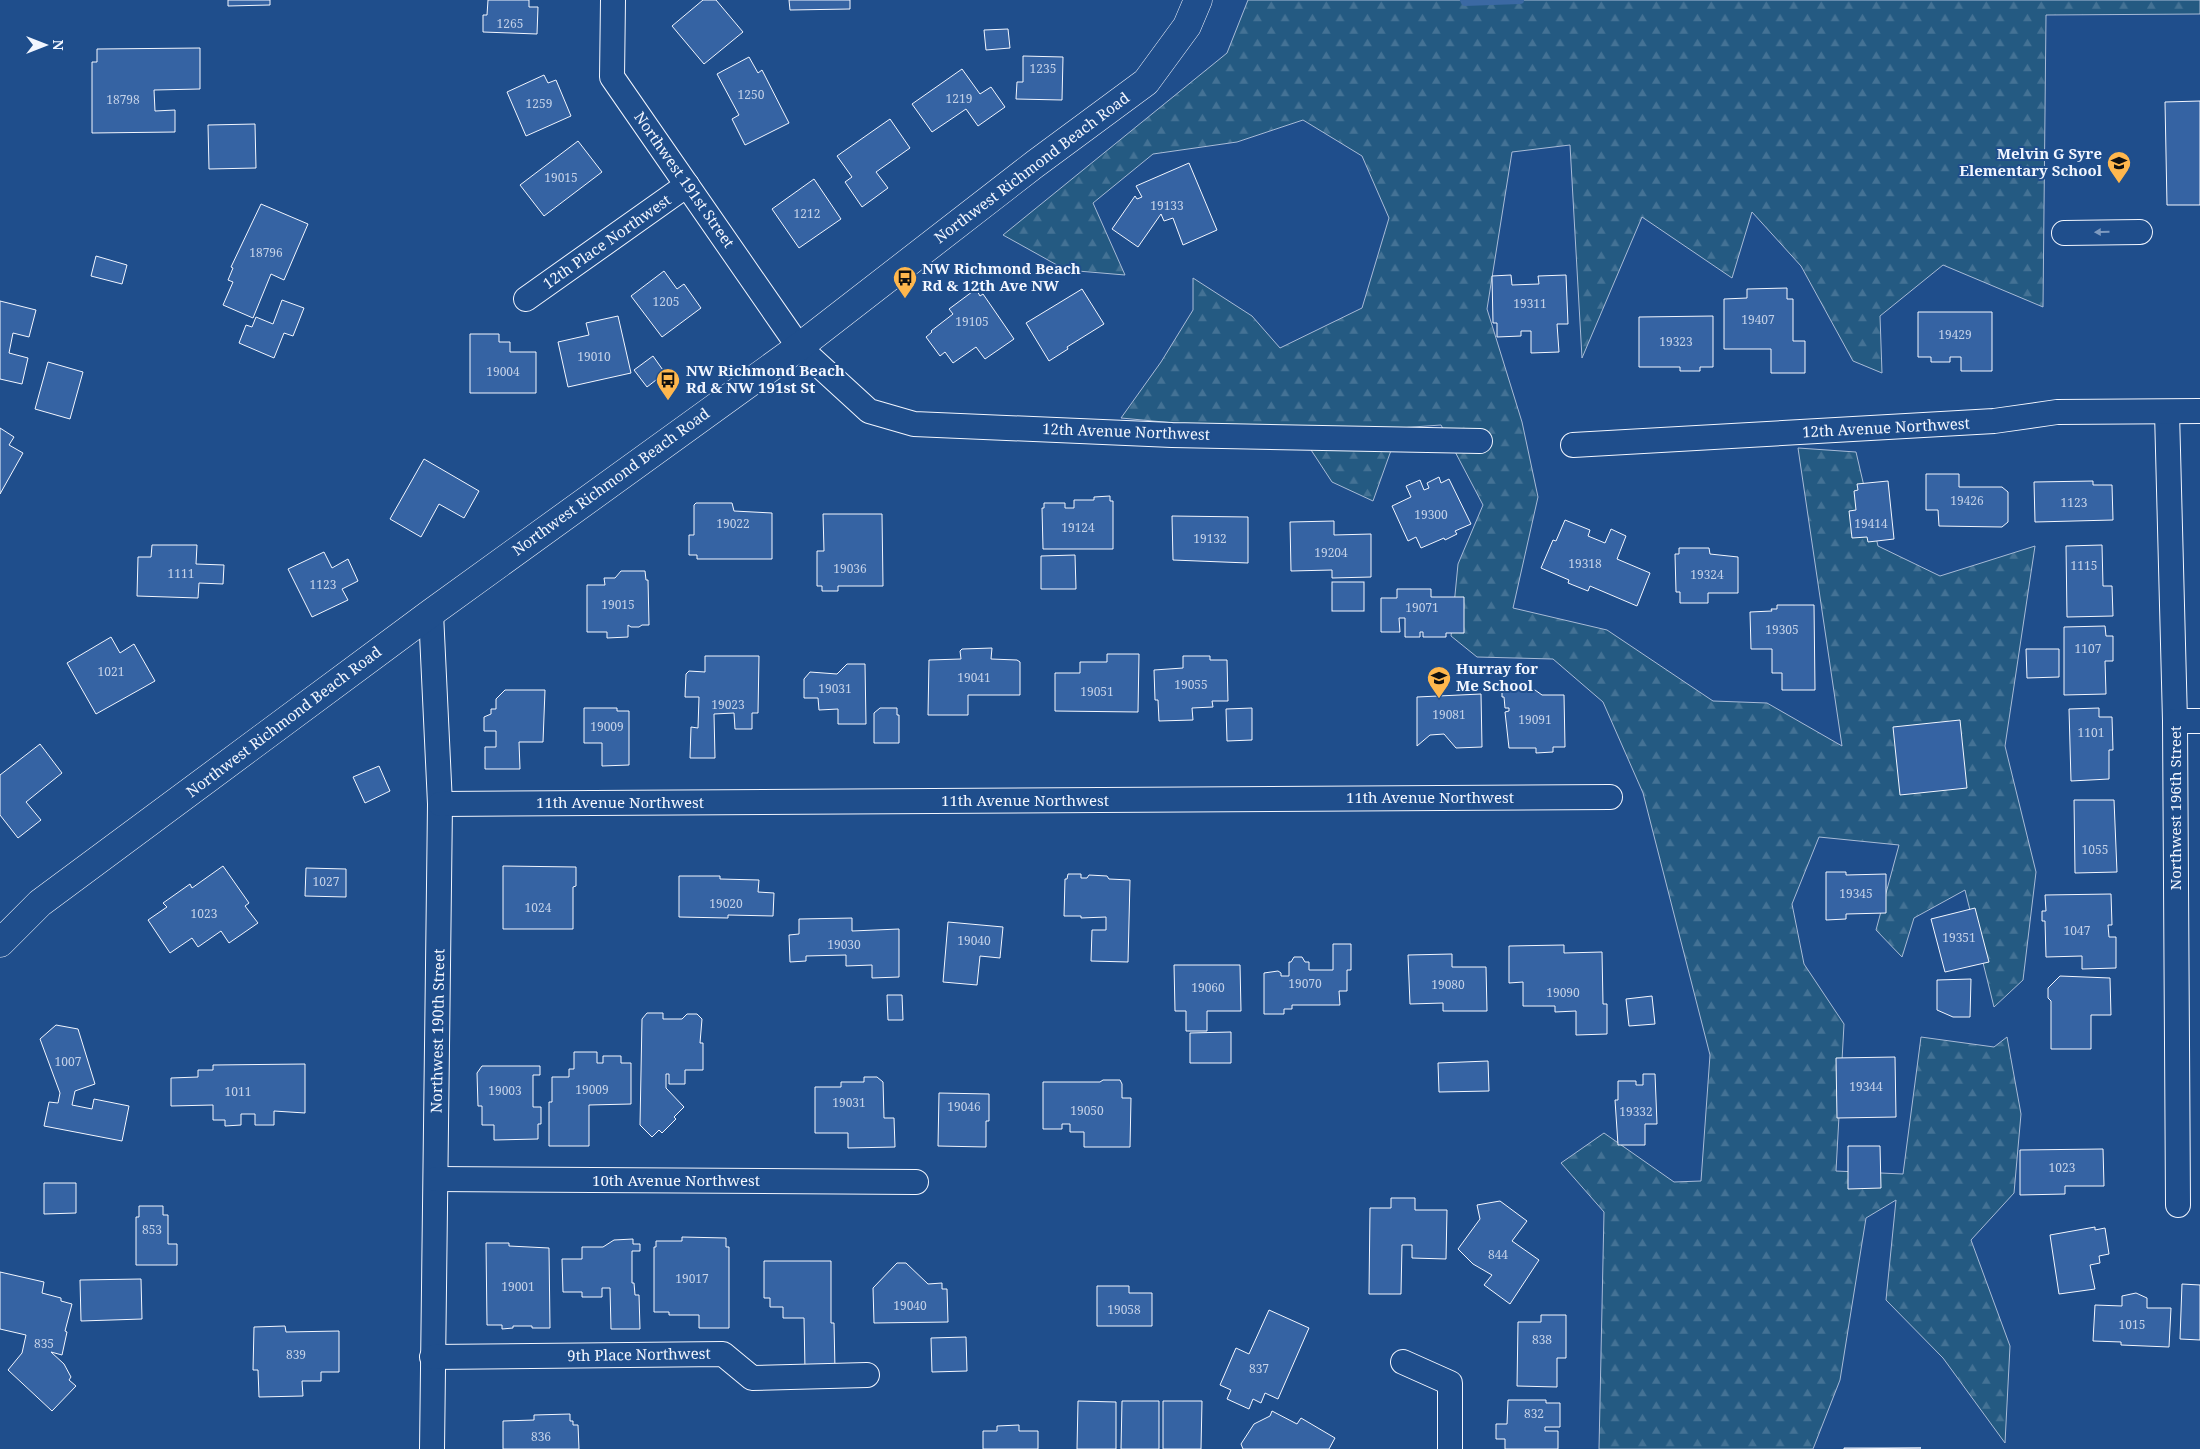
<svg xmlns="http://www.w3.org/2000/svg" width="2200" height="1449" font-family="'Noto Serif',serif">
<defs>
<pattern id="forest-firs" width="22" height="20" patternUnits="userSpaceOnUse" patternTransform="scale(1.25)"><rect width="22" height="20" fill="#245a82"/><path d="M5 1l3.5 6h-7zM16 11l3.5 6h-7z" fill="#447295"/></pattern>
</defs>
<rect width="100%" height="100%" fill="#1f4e8c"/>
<!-- forest -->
<path fill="url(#forest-firs)" stroke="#a8bbd7" d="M1248 0H2200V14L2046 15 2043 307 1943 265 1880 316 1882 373 1853 361 1801 266 1752 212 1732 278 1642 217 1582 358 1570 145 1512 152 1487 309 1522 422 1538 497 1513 608 1607 630 1713 701 1767 703 1842 746 1798 448 1856 452 1878 546 1940 576 2035 546 2005 746 2036 872 2023 980 1994 1007 1965 890 1914 918 1902 957 1876 930 1899 845 1819 837 1792 904 1804 964 1844 1024 1836 1171 1903 1174 1921 1037 1994 1047 2007 1037 2021 1114 2014 1193 1971 1240 2010 1346 2005 1443 1943 1358 1886 1300 1896 1200 1866 1218 1840 1380 1813 1449H1599L1604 1212 1561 1163 1604 1133 1674 1182 1701 1181 1710 1055 1643 793 1603 702 1553 659 1477 657 1451 636 1458 564 1483 505 1441 425 1399 428 1373 501 1332 482 1296 427 1228 428 1121 418 1161 362 1193 310V278L1252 316 1280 348 1362 308 1389 218 1362 156 1303 120 1237 142 1153 154 1093 203 1125 275 1066 270 1003 235 1227 53Z"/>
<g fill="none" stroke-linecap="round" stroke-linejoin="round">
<!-- stream -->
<path stroke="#3b69a3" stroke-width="8" d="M1464 0 1465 2 1520 0"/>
</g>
<!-- building -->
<g fill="#3563a3" stroke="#f2f6ff">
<path d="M228 0H270V5L228 6Z"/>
<path d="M488 0H529V7H538L537 34 483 32V15H487Z"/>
<path d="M703 0H716L743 32 704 64 672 26Z"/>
<path d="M789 0H850V9L790 10Z"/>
<path d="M1008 29 1010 48 986 50 984 30Z"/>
<path d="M200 48V89L154 90 155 111 175 110V132L92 133V62H97V49Z"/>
<path d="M1023 56 1063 57 1062 100 1016 99 1017 82H1023Z"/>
<path d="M749 57 758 73 762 70 789 123 745 145 732 119 739 115 717 74Z"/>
<path d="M962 69 980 94 991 87 1005 107 978 126 966 109 932 132 912 104Z"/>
<path d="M544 75 548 83 556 80 571 116 526 136 507 92Z"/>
<path d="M2200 101V205H2167L2165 102Z"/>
<path d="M890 119 910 148 876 172 888 188 862 207 845 182 852 177 837 156Z"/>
<path d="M255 124 256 168 209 169 208 125Z"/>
<path d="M578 141 602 172 544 216 520 185Z"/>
<path d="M1189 163 1217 230 1183 245 1173 218 1164 221 1161 214 1138 247 1112 229 1135 196 1137 199 1142 197 1136 186Z"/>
<path d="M814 179 841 219 799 248 772 209Z"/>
<path d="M261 204 308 224 284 280 271 274 253 318 223 305 233 282 228 280 233 268 231 267Z"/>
<path d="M96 256 127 265 122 284 91 276Z"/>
<path d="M664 271 677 289 684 284 701 308 662 337 631 296Z"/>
<path d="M1511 275 1512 285 1539 284 1538 276 1566 275 1568 324H1557L1559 352 1531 353V331H1521V336L1497 337V323H1493L1492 276Z"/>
<path d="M1787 288V299H1793V341H1805V373H1771V349H1724V299L1747 298V289Z"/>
<path d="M976 289 980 296 983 294 1014 339 985 359 976 347 953 363 945 352 940 356 926 337 932 332 931 331 953 314 949 309Z"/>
<path d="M1082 289 1104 324 1067 347 1068 349 1049 361 1026 323Z"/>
<path d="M282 300 304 308 293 336 284 333 274 358 239 343 246 325 252 327 256 317 273 324Z"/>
<path d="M0 301 36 310 29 337 13 333 9 353 28 358 22 384 0 379Z"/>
<path d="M1918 312H1992V371H1961V357H1950V362H1931V357H1918Z"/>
<path d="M618 316 631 373 568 387 558 342 589 335 586 323Z"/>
<path d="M1713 316V367H1700V371H1680V367H1639V317Z"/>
<path d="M470 334H499V342H510V352H536V393H470Z"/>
<path d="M653 356 665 373 647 387 634 370Z"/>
<path d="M48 362 83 372 70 419 35 409Z"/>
<path d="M0 428 14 437 9 445 23 453 0 494Z"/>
<path d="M424 459 479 491 464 518 439 504 421 537 390 519Z"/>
<path d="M1926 474H1959V487H2002L2008 492V522L2002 527 1939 526 1938 510H1926Z"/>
<path d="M1439 477 1441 483 1449 479 1471 524 1455 531 1457 534 1445 540 1444 538 1421 548 1416 537 1408 541 1392 506 1411 497 1406 486 1420 480 1424 490 1429 488 1427 483Z"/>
<path d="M1888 481 1894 539 1868 542 1867 537 1852 538 1849 511 1856 510 1854 491 1858 490 1857 484Z"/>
<path d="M2093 481V485H2112L2113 520 2035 522 2034 482Z"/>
<path d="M1110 496V501H1113V549H1043L1042 508H1044V503H1065V508H1074V500H1094V497Z"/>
<path d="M696 503H732L734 511 772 513V559H697V555H689V535H694V505Z"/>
<path d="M823 514H882L883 586H838V591H822V586H817V551H824Z"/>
<path d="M1172 516 1248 517V563L1173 560Z"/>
<path d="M1565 520 1590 530 1588 536 1605 543 1611 529 1626 536 1617 559 1650 573 1637 606 1590 586 1588 591 1568 583 1569 580 1541 568 1553 540 1556 541Z"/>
<path d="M1334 521V535L1371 534V577L1332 578V570L1291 571 1290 522Z"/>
<path d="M152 545H197L196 564 224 565 223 584 199 583 198 598 137 596 138 557H151Z"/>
<path d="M2102 545 2103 586H2112L2113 616 2067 617 2066 546Z"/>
<path d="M1679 548H1709L1710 554 1738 557V593H1708V603H1680V592H1676L1675 554H1679Z"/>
<path d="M324 552 332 568 348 559 358 581 342 589 348 600 312 617 288 569Z"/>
<path d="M1075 555 1076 589H1041V556Z"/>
<path d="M621 571H645L646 580H648L649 625H642L639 627H631L628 625V637L607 638V632H587V585H605L604 578H615Z"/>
<rect x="1332" y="582" width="32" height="29"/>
<path d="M1397 589H1431V597H1464V633H1446V637H1423V632H1420V637H1405V618H1399L1400 632H1381V598H1397Z"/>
<path d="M1777 605H1814L1815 690H1782V673H1772V649H1751L1750 612 1772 611 1771 609H1777Z"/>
<path d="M2105 626 2106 636H2113V661H2105L2106 694 2064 695V627Z"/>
<path d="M111 637 120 653 134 644 155 681 96 714 67 663Z"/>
<path d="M992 648 991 659 1017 660 1020 662V695H968V715H928L929 660 961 659 960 651 962 649Z"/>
<path d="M2026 649H2059V677L2027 678Z"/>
<path d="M1107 654H1139L1138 712 1055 711V673H1080V662H1107Z"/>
<path d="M705 656H759L758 713H752V729H735L734 713 714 714 715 758H690L691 727 698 728 699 697H685L686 674 689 671 705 672Z"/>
<path d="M1183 656H1210V660H1227L1228 701H1212L1213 707 1192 708 1193 720 1159 721 1158 700H1155L1154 670 1183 668Z"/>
<path d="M847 664H865L866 724H838V709L819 710 818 698H804V679L810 672 837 674Z"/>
<path d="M505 690H545L543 742H519L520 769H485V747H496V731H484V717L491 714V709H496V699Z"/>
<path d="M1535 690 1542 695H1564L1565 747H1553V752L1536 753V748H1509L1505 712 1509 711V708H1505L1504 697H1502V691Z"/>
<path d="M1481 694 1482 747 1456 748 1444 734 1430 735 1417 746V697Z"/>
<path d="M584 708H617V711H629V765L602 766V743H584Z"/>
<path d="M880 708H897V715H899V743H874V713Z"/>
<path d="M1252 708V740L1227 741 1226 709Z"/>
<path d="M2099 708V717H2112L2113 750H2109V779L2071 781 2069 709Z"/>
<path d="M1960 720 1967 788 1900 795 1893 727Z"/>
<path d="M40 744 62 773 26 802 41 820 18 838 0 815V775Z"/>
<path d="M379 766 390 791 365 803 353 777Z"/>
<path d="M2074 800H2114L2117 872 2075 873Z"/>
<path d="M223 866 249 903 245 906 258 923 229 943 221 931 198 947 192 938 170 953 148 920 167 907 163 903 190 884 192 888Z"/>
<path d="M503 866 576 867V886L573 887V929H503Z"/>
<path d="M306 868 346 869V897L305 896Z"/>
<path d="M1826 872H1846V875L1886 874V913L1846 914V919L1826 920Z"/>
<path d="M1068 874H1081V878H1087L1089 875 1107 876 1109 879 1130 880 1128 962 1091 961 1092 930H1106V917L1081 918V916H1064L1065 879H1067Z"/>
<path d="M679 876H720V879L759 880 758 892 774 893 773 916 728 915V918L679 917Z"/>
<path d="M2111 894 2112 925H2108L2109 937H2116V968L2082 969V956L2046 957 2045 921H2042V911H2046L2045 895Z"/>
<path d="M1975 908 1989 962 1945 972 1931 919Z"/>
<path d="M852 918V931L899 929V977L872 978V965L846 966V955L806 956V961L790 962 789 935 799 934V919Z"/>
<path d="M948 922 1003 927 1000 958 980 956 977 985 943 982Z"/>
<path d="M1333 944H1351V970H1347V991H1339L1340 1005H1292V1009H1284V1014H1264V973L1278 971 1281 973V976H1289V962H1291L1294 957H1302L1305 962H1309V970H1333Z"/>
<path d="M1564 945V953L1602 952 1603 1004H1607V1034L1576 1035V1011L1555 1012V1006H1523V982L1509 983V946Z"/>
<path d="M1452 954V967H1486L1487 1011H1443V1003L1410 1004 1408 955Z"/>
<path d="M1174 965H1240L1241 1011H1207V1031H1186V1011H1175Z"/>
<path d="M2060 976 2110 978 2111 1015H2091V1049H2051V1001L2048 998V988Z"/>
<path d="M1971 979 1970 1017H1953L1937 1010V980Z"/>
<path d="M887 995H902L903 1020H888Z"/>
<path d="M1652 996 1655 1024 1629 1026 1626 999Z"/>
<path d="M647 1013H663V1019H682L687 1014H697L702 1019 700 1043H703V1070H685V1084H669V1074H666V1088L684 1107 674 1117 676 1119 662 1133 659 1130 652 1137 640 1125 642 1019Z"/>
<path d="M56 1025 78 1029 95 1084 75 1091 72 1105 92 1109 94 1099 129 1106 122 1141 44 1126 49 1102 58 1103 60 1093 40 1039Z"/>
<path d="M1231 1032V1063H1190V1033Z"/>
<path d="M574 1052H597V1063H603V1056H621V1063H631V1104L589 1105V1146H549V1102H552V1077H569V1069H574Z"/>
<path d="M1895 1057 1896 1117 1837 1118 1836 1058Z"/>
<path d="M1488 1061 1489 1091 1439 1092 1438 1063Z"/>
<path d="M305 1064V1113L274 1111V1125H255V1114H241V1125L225 1126V1120H213V1105L171 1106V1078L198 1077V1070H213V1065Z"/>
<path d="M482 1066H540V1075H533V1107H541V1124H538V1139L494 1140V1125H482V1106H478L477 1073Z"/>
<path d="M1643 1074H1655L1657 1124H1645V1145H1618L1615 1100H1618V1081H1636V1085H1643Z"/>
<path d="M864 1077H877L883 1082 884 1118H894L895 1147 848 1148V1133H815V1087H841V1082H864Z"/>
<path d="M1103 1080H1120L1122 1084V1098H1131L1130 1147H1084V1132H1070V1124H1062V1129H1043V1082H1100Z"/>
<path d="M939 1093 989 1094V1121H986V1147L938 1146Z"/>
<path d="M1848 1146H1880L1881 1188 1848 1189Z"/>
<path d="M2103 1149 2104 1186H2065V1194L2020 1195V1150Z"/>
<path d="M44 1183H76V1213L44 1214Z"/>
<path d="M1391 1198H1415V1210H1447L1446 1259 1412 1258V1245H1402L1401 1294H1369L1370 1208H1391Z"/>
<path d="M1500 1201 1527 1221 1512 1241 1539 1260 1510 1304 1484 1285 1492 1275 1473 1264 1458 1249 1480 1219 1477 1205Z"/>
<path d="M139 1206H163V1215H168V1244H177V1265H136V1217H139Z"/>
<path d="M2095 1227V1230L2105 1228 2109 1254 2099 1256 2100 1263 2090 1265 2095 1289 2059 1294 2050 1235Z"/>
<path d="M682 1237 726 1238V1247H729V1328H699V1315H669V1312H654V1247H656V1241H682Z"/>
<path d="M633 1239V1244H640V1251H632V1283H634L635 1295H639L640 1329H611L610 1288H602V1297H582V1292H563L562 1259H582V1247H603L614 1240Z"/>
<path d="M486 1243H509V1246L549 1248 550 1328H532V1326H513V1328L502 1329V1325H487Z"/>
<path d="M764 1261H831V1323H834L835 1370H805L804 1318H783V1307H770V1298H764Z"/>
<path d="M897 1263H906L928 1284 942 1283V1289H947L948 1322 874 1323 873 1288Z"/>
<path d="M0 1272 44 1282 42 1293 61 1298V1301L72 1304 65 1331 67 1332 62 1355 51 1352 64 1364 71 1377 69 1380 76 1386 52 1411 8 1370 22 1353 26 1335 0 1329Z"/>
<path d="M141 1279 142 1319 81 1321 80 1280Z"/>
<path d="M2182 1284 2200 1285V1340L2180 1339Z"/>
<path d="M1097 1286H1129V1293H1152V1326H1097Z"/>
<path d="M2136 1293 2147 1298V1308H2171L2169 1347 2121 1345V1342L2093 1341 2095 1305 2122 1306V1296Z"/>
<path d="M1269 1310 1309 1328 1278 1399 1265 1393 1261 1403 1253 1399 1249 1409 1227 1399 1231 1390 1220 1385 1236 1348 1249 1354Z"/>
<path d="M1541 1315H1566V1358H1557V1387L1517 1386 1518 1322H1541Z"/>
<path d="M285 1326 286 1332 339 1331V1372H321V1381H302L303 1396 259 1397 258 1370H253L254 1327Z"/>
<path d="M966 1337 967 1371 932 1372 931 1338Z"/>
<path d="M1508 1400H1546V1403H1560V1427H1545V1431H1558V1449H1505V1439H1496V1424H1507Z"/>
<path d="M1078 1401 1116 1402V1449H1077Z"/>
<path d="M1122 1401H1159V1449H1121Z"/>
<path d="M1163 1401H1202L1201 1449H1163Z"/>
<path d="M1272 1411 1297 1424 1301 1418 1335 1438 1329 1449H1243L1241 1444 1254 1424 1270 1416Z"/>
<path d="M570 1414V1421H573V1425H578L579 1449H503V1421L534 1420V1415Z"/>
<path d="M1019 1425V1431H1038V1449H983V1431H997V1426Z"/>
<path d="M1844 1448H1921L1844 1449Z"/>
</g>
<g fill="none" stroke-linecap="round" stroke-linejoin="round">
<!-- minor casing -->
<g stroke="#f2f6ff" stroke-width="26">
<g id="minor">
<path d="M613 0 612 77 799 347 869 411 914 424 1172 435 1480 441"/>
<path d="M2064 233 2140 232"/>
<path d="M526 299 687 185"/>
<path d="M2167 412 2175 721 2178 1205"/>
<path d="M1573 445 1994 421 2057 412 2200 411"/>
<path d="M431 613 440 804 432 1449"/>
<path d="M2175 721H2200"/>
<path d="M440 804 1610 797"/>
<path d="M436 1179 916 1182"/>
<path d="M432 1357 723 1354 752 1378 867 1375"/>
<path d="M1403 1362 1450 1383V1449"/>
</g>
</g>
<!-- secondary casing -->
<g stroke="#f2f6ff" stroke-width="29">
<path id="secondary" d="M0 943 40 903 431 613 799 347 1035 164 1146 82 1187 26 1198 0"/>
</g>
<!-- minor -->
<use href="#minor" stroke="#1f4e8c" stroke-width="24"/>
<!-- secondary -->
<use href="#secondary" stroke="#1f4e8c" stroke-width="28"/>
</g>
<!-- one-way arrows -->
<defs><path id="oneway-solid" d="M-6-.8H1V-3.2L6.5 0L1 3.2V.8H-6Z" transform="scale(1.25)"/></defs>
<use fill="#7e9ac0" href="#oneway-solid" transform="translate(2102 232) rotate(179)"/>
<!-- icons -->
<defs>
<g id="school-pin" transform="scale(1.25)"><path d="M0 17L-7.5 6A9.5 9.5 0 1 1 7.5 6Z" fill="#ffb74d" stroke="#1f4e8c"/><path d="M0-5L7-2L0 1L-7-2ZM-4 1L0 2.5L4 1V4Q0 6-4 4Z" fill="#111"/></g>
<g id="bus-pin" transform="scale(1.25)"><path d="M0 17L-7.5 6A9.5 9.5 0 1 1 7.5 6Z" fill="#ffb74d" stroke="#1f4e8c"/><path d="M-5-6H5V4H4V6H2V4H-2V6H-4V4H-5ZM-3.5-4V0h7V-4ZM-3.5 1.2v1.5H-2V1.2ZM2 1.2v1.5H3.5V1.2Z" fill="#111"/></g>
</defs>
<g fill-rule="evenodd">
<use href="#school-pin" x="2119" y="163"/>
<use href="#bus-pin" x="905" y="278"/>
<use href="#bus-pin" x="668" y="380"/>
<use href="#school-pin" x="1439" y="678"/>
</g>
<g text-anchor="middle" stroke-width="4" stroke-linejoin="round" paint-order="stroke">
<!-- number labels -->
<g font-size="12" fill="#c3d1e8">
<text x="510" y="28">1265</text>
<text x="1043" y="73">1235</text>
<text x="751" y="99">1250</text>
<text x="959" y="103">1219</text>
<text x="123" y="104">18798</text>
<text x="539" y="108">1259</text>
<text x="561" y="182">19015</text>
<text x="1167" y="210">19133</text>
<text x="807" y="218">1212</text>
<text x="266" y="257">18796</text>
<text x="666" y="306">1205</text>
<text x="1530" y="308">19311</text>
<text x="1758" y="324">19407</text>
<text x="972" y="326">19105</text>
<text x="1955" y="339">19429</text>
<text x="1676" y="346">19323</text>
<text x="594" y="361">19010</text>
<text x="503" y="376">19004</text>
<text x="1967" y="505">19426</text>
<text x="2074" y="507">1123</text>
<text x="1431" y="519">19300</text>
<text x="733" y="528">19022</text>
<text x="1871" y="528">19414</text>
<text x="1078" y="532">19124</text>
<text x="1210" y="543">19132</text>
<text x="1331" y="557">19204</text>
<text x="1585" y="568">19318</text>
<text x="2084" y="570">1115</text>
<text x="850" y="573">19036</text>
<text x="181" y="578">1111</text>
<text x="1707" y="579">19324</text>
<text x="323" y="589">1123</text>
<text x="618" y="609">19015</text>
<text x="1422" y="612">19071</text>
<text x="1782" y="634">19305</text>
<text x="2088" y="653">1107</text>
<text x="111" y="676">1021</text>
<text x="974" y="682">19041</text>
<text x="1191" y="689">19055</text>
<text x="835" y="693">19031</text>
<text x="1097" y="696">19051</text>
<text x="728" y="709">19023</text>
<text x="1449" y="719">19081</text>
<text x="1535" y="724">19091</text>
<text x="607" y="731">19009</text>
<text x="2091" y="737">1101</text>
<text x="2095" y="854">1055</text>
<text x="326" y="886">1027</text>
<text x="1856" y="898">19345</text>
<text x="726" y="908">19020</text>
<text x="538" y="912">1024</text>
<text x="204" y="918">1023</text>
<text x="2077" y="935">1047</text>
<text x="1959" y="942">19351</text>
<text x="974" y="945">19040</text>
<text x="844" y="949">19030</text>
<text x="1305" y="988">19070</text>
<text x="1448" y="989">19080</text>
<text x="1208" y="992">19060</text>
<text x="1563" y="997">19090</text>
<text x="68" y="1066">1007</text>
<text x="1866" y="1091">19344</text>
<text x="592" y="1094">19009</text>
<text x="505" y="1095">19003</text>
<text x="238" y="1096">1011</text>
<text x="849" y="1107">19031</text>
<text x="964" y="1111">19046</text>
<text x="1087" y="1115">19050</text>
<text x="1636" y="1116">19332</text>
<text x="2062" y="1172">1023</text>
<text x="152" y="1234">853</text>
<text x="1498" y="1259">844</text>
<text x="692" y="1283">19017</text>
<text x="518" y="1291">19001</text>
<text x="910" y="1310">19040</text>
<text x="1124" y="1314">19058</text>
<text x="2132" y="1329">1015</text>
<text x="1542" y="1344">838</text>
<text x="44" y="1348">835</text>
<text x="296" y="1359">839</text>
<text x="1259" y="1373">837</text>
<text x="1534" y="1418">832</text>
<text x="541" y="1441">836</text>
</g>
<!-- poi labels -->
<g font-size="15" font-weight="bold" fill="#f2f6ff" stroke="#1f4e8c" text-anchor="start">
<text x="2102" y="159" text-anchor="end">Melvin G Syre<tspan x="2102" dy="17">Elementary School</tspan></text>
<text x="922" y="274">NW Richmond Beach<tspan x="922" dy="17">Rd &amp; 12th Ave NW</tspan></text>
<text x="686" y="376">NW Richmond Beach<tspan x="686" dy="17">Rd &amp; NW 191st St</tspan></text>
<text x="1456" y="674">Hurray for<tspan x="1456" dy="17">Me School</tspan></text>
</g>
<!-- street labels -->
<g font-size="15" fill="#f2f6ff" stroke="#1f4e8c">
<text transform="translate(1032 168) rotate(-37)" y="5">Northwest Richmond Beach Road</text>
<text transform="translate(684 180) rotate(55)" y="5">Northwest 191st Street</text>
<text transform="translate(607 242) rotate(-35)" y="5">12th Place Northwest</text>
<text transform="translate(1886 428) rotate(-3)" y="5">12th Avenue Northwest</text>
<text transform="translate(1126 432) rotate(2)" y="5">12th Avenue Northwest</text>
<text transform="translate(611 482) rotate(-36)" y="5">Northwest Richmond Beach Road</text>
<text transform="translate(284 722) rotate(-37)" y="5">Northwest Richmond Beach Road</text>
<text x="1430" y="803">11th Avenue Northwest</text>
<text x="1025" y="806">11th Avenue Northwest</text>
<text x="620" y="808">11th Avenue Northwest</text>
<text transform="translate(2176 808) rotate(-90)" y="5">Northwest 196th Street</text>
<text transform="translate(438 1031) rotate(-89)" y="5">Northwest 190th Street</text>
<text x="676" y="1186">10th Avenue Northwest</text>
<text transform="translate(639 1355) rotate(-1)" y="5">9th Place Northwest</text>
</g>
</g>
<!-- north arrow -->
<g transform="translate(45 45) rotate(90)" stroke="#1f4e8c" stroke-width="4" paint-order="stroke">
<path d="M0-4L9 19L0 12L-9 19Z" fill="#f2f6ff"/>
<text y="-8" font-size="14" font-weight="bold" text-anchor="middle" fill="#f2f6ff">N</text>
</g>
</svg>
